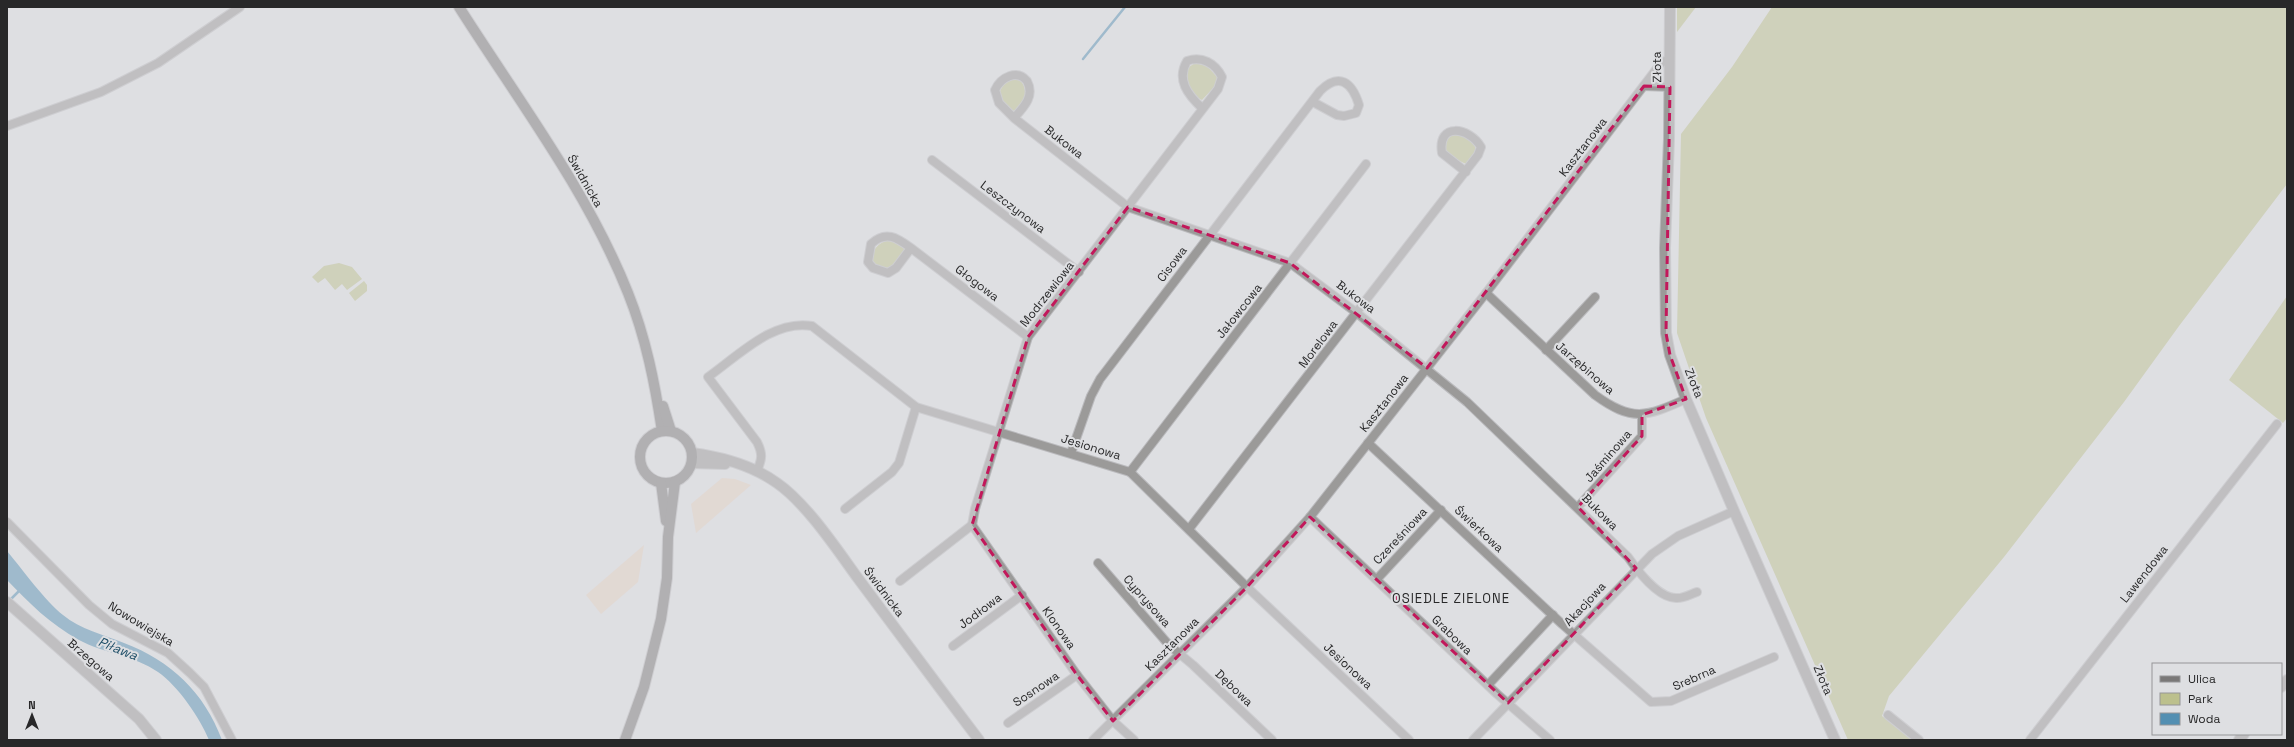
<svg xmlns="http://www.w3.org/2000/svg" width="2294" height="747" font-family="'Space Grotesk',sans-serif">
<rect width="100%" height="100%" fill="#dedfe2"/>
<!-- industrial -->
<g fill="#e5d2c2">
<path d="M722 478 735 479 751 485 696 533 691 504Z"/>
<path d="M644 545 638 582 601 614 586 595Z"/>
</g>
<!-- green -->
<g fill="#bcc08d">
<path d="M1677 7H1696L1677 32Z"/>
<path d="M1772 7H2287V184L2179 326 2124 402 2004 557 1889 696 1882 716 1913 740H1848L1706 418 1677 333 1681 134 1732 67Z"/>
<path d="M1195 63 1207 66 1218 78 1217 84 1202 100C1191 96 1182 79 1189 67Z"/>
<path d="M1012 79H1019C1029 88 1027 106 1013 111 1004 108 1002 101 999 93L1004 83Z"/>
<path d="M1455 133C1465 137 1476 140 1476 152L1466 164 1447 155 1444 147 1447 139Z"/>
<path d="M893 240 904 248C904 258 895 264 887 269L876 266C865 254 880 239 893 240Z"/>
<path d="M339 263 352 267 362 279 347 290 342 284 335 290 325 278 318 283 312 277 324 266Z"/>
<path d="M364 281 367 285V291L355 301 349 293Z"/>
<path d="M2287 296V418L2283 423 2229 380Z"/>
</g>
<!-- water -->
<path fill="#538fb2" d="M7 551C23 570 45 601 63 615 80 629 104 635 124 643 171 661 204 692 222 740H209C200 718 178 686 158 672 135 656 103 653 79 640 50 624 29 603 7 580Z"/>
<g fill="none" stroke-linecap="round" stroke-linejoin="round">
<!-- stream -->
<g stroke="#538fb2" stroke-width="2.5">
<path d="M1083 59 1125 7"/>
<path d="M10 600 19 591"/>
</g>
<!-- minor casing -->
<g stroke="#bababd" stroke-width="10">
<g id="minor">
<path d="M1644 86 1670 87"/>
<path d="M1014 118 999 103 995 90C1001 77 1017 69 1027 81 1035 96 1024 107 1014 118L1128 207 1290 263 1357 313 1467 402 1628 557C1637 570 1658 598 1676 598 1682 599 1691 594 1697 592"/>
<path d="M7 126 101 92 158 63 240 7"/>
<path d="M932 160 1079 272"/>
<path d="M911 248 896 268 888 273 873 268 868 262 871 244C886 230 897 238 911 248L1028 337"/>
<path d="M1486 293 1595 395C1632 422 1646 417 1686 399"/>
<path d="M1546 350 1595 297"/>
<path d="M1368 443 1562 624 1651 702 1671 701 1774 657"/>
<path d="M1071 453 1091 396 1100 379 1320 91C1339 72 1352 82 1359 105L1356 113 1344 116 1337 115 1313 102"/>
<path d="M757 471C762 459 763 454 757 442L708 377C738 356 773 319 812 326L916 407 1130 472 1247 587 1409 740"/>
<path d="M1130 472 1366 164"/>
<path d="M1578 507 1642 436V415"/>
<path d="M845 509 892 472 899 463 916 407"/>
<path d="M1310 517 1497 694 1550 740"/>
<path d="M7 522 89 605 112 624 168 653 190 673 204 687 232 740"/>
<path d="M972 525 975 509 1028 337 1218 89 1222 77C1215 63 1202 56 1187 61 1176 80 1188 95 1202 108"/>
<path d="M972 525 1077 675 1113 721 1134 740"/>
<path d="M1189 529 1478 155 1481 147C1469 127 1437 122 1442 153L1466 172"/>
<path d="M1098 563 1169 645 1193 665 1272 740"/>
<path d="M1377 579 1441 510"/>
<path d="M900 581 972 525"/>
<path d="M953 646 1022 595"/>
<path d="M1488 685 1553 615"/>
<path d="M1888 715 1919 740"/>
<path d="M1008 723 1077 675"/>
<path d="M1093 740 1247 587 1310 517 1486 293 1661 63 1669 59"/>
<path d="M1473 740 1652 554 1678 536 1734 511"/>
<path d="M2030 740 2277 424"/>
</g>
</g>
<!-- tertiary casing -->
<g stroke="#bababd" stroke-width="12">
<g id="tertiary">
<path d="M1670 7 1669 139 1665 248 1666 333 1670 355 1686 399 1734 511 1835 740"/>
<path d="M692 453C722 457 752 465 777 483 806 503 836 548 857 577 898 632 938 686 979 740"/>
<path d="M692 463 725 464"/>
<path d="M7 602 139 719 156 740"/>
<path d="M2281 687 2287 680"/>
<path d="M2239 740 2244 734"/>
</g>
</g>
<!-- secondary casing -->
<g stroke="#bababd" stroke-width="12">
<g id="secondary">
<path d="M459 7C518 100 587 190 628 293 646 338 655 384 662 431"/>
<path d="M663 406 671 431"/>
<circle cx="666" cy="457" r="26"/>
<path d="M661 483 666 521"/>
<path d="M625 740 644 687 661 619 667 578 668 537 675 482"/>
</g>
</g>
<!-- minor -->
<use href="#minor" stroke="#9b9a99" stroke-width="8"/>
<!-- tertiary -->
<use href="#tertiary" stroke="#9b9a99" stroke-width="10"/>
<!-- secondary -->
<use href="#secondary" stroke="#7a7878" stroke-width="10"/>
</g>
<!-- marked area -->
<path d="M0 0H2294V747H0ZM1644 86 1670 87 1666 333 1670 355 1686 399 1642 415V436L1578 507 1636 568 1508 703 1310 517 1247 587 1113 721 1077 675 972 525 1028 337 1128 207 1290 263 1427 368Z" fill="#dedfe2" fill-opacity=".55" fill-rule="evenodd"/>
<path fill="none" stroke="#c2185b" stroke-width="3" stroke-dasharray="8 5" stroke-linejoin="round" d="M1644 86 1670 87 1666 333 1670 355 1686 399 1642 415V436L1578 507 1636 568 1508 703 1310 517 1247 587 1113 721 1077 675 972 525 1028 337 1128 207 1290 263 1427 368Z"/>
<g text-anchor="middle" stroke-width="4" stroke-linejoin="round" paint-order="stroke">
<!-- street labels -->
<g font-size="12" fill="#282829" stroke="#dedfe2">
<text transform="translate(1657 67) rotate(-91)" y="4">Złota</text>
<text transform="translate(1064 142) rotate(38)" y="4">Bukowa</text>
<text transform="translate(1583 147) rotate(-53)" y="4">Kasztanowa</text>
<text transform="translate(585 181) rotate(60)" y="4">Świdnicka</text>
<text transform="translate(1013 207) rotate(37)" y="4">Leszczynowa</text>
<text transform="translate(1172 264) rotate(-53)" y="4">Cisowa</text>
<text transform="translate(977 283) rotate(37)" y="4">Głogowa</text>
<text transform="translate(1047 294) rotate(-52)" y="4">Modrzewiowa</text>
<text transform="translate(1356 297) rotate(37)" y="4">Bukowa</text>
<text transform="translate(1239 311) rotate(-52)" y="4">Jałowcowa</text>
<text transform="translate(1318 344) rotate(-53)" y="4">Morelowa</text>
<text transform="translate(1585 368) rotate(41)" y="4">Jarzębinowa</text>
<text transform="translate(1694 383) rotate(68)" y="4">Złota</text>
<text transform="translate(1384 403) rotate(-52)" y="4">Kasztanowa</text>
<text transform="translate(1091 447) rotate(17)" y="4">Jesionowa</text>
<text transform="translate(1608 456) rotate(-49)" y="4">Jaśminowa</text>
<text transform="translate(1600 512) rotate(45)" y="4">Bukowa</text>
<text transform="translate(1479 529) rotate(43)" y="4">Świerkowa</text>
<text transform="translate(1400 536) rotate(-47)" y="4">Czereśniowa</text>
<text transform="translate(2144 574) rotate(-52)" y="4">Lawendowa</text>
<text transform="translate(884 592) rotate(53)" y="4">Świdnicka</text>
<text transform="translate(1147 601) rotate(49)" y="4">Cyprysowa</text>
<text transform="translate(1585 604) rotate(-47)" y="4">Akacjowa</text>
<text transform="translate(980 611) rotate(-37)" y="4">Jodłowa</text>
<text transform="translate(141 624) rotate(31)" y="4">Nowowiejska</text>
<text transform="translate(1059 628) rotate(55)" y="4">Klonowa</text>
<text transform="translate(1452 635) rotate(44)" y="4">Grabowa</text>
<text transform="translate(1172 644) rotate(-45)" y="4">Kasztanowa</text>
<text transform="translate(91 660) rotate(41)" y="4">Brzegowa</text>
<text transform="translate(1348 666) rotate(43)" y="4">Jesionowa</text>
<text transform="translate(1694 678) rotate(-24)" y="4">Srebrna</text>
<text transform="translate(1823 680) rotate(67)" y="4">Złota</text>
<text transform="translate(1234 688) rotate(44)" y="4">Dębowa</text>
<text transform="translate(1036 689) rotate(-34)" y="4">Sosnowa</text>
</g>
<!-- neighbourhood labels -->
<g font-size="13" letter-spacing="1" fill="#282829" stroke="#dedfe2">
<text x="1451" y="603">OSIEDLE ZIELONE</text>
</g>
<!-- water labels -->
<g font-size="13" font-style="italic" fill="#1e4e67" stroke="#dedfe2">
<text transform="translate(118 648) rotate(22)" y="5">Piława</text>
</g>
</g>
<!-- border -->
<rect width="2294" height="747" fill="none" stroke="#282829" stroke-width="16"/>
<!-- legend -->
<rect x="2152" y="663" width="130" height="72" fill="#dedfe2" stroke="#959698"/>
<rect x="2160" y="676" width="20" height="6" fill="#7a7878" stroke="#959698"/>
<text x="2188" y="683" font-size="12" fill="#282829">Ulica</text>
<rect x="2160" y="693" width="20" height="12" fill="#bcc08d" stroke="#959698"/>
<text x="2188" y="703" font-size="12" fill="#282829">Park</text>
<rect x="2160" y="713" width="20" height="12" fill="#538fb2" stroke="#959698"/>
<text x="2188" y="723" font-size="12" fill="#282829">Woda</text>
<!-- north arrow -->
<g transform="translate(32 715)" stroke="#dedfe2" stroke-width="3" paint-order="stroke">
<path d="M0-3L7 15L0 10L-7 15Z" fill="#282829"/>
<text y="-6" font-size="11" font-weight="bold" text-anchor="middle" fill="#282829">N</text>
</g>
</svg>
